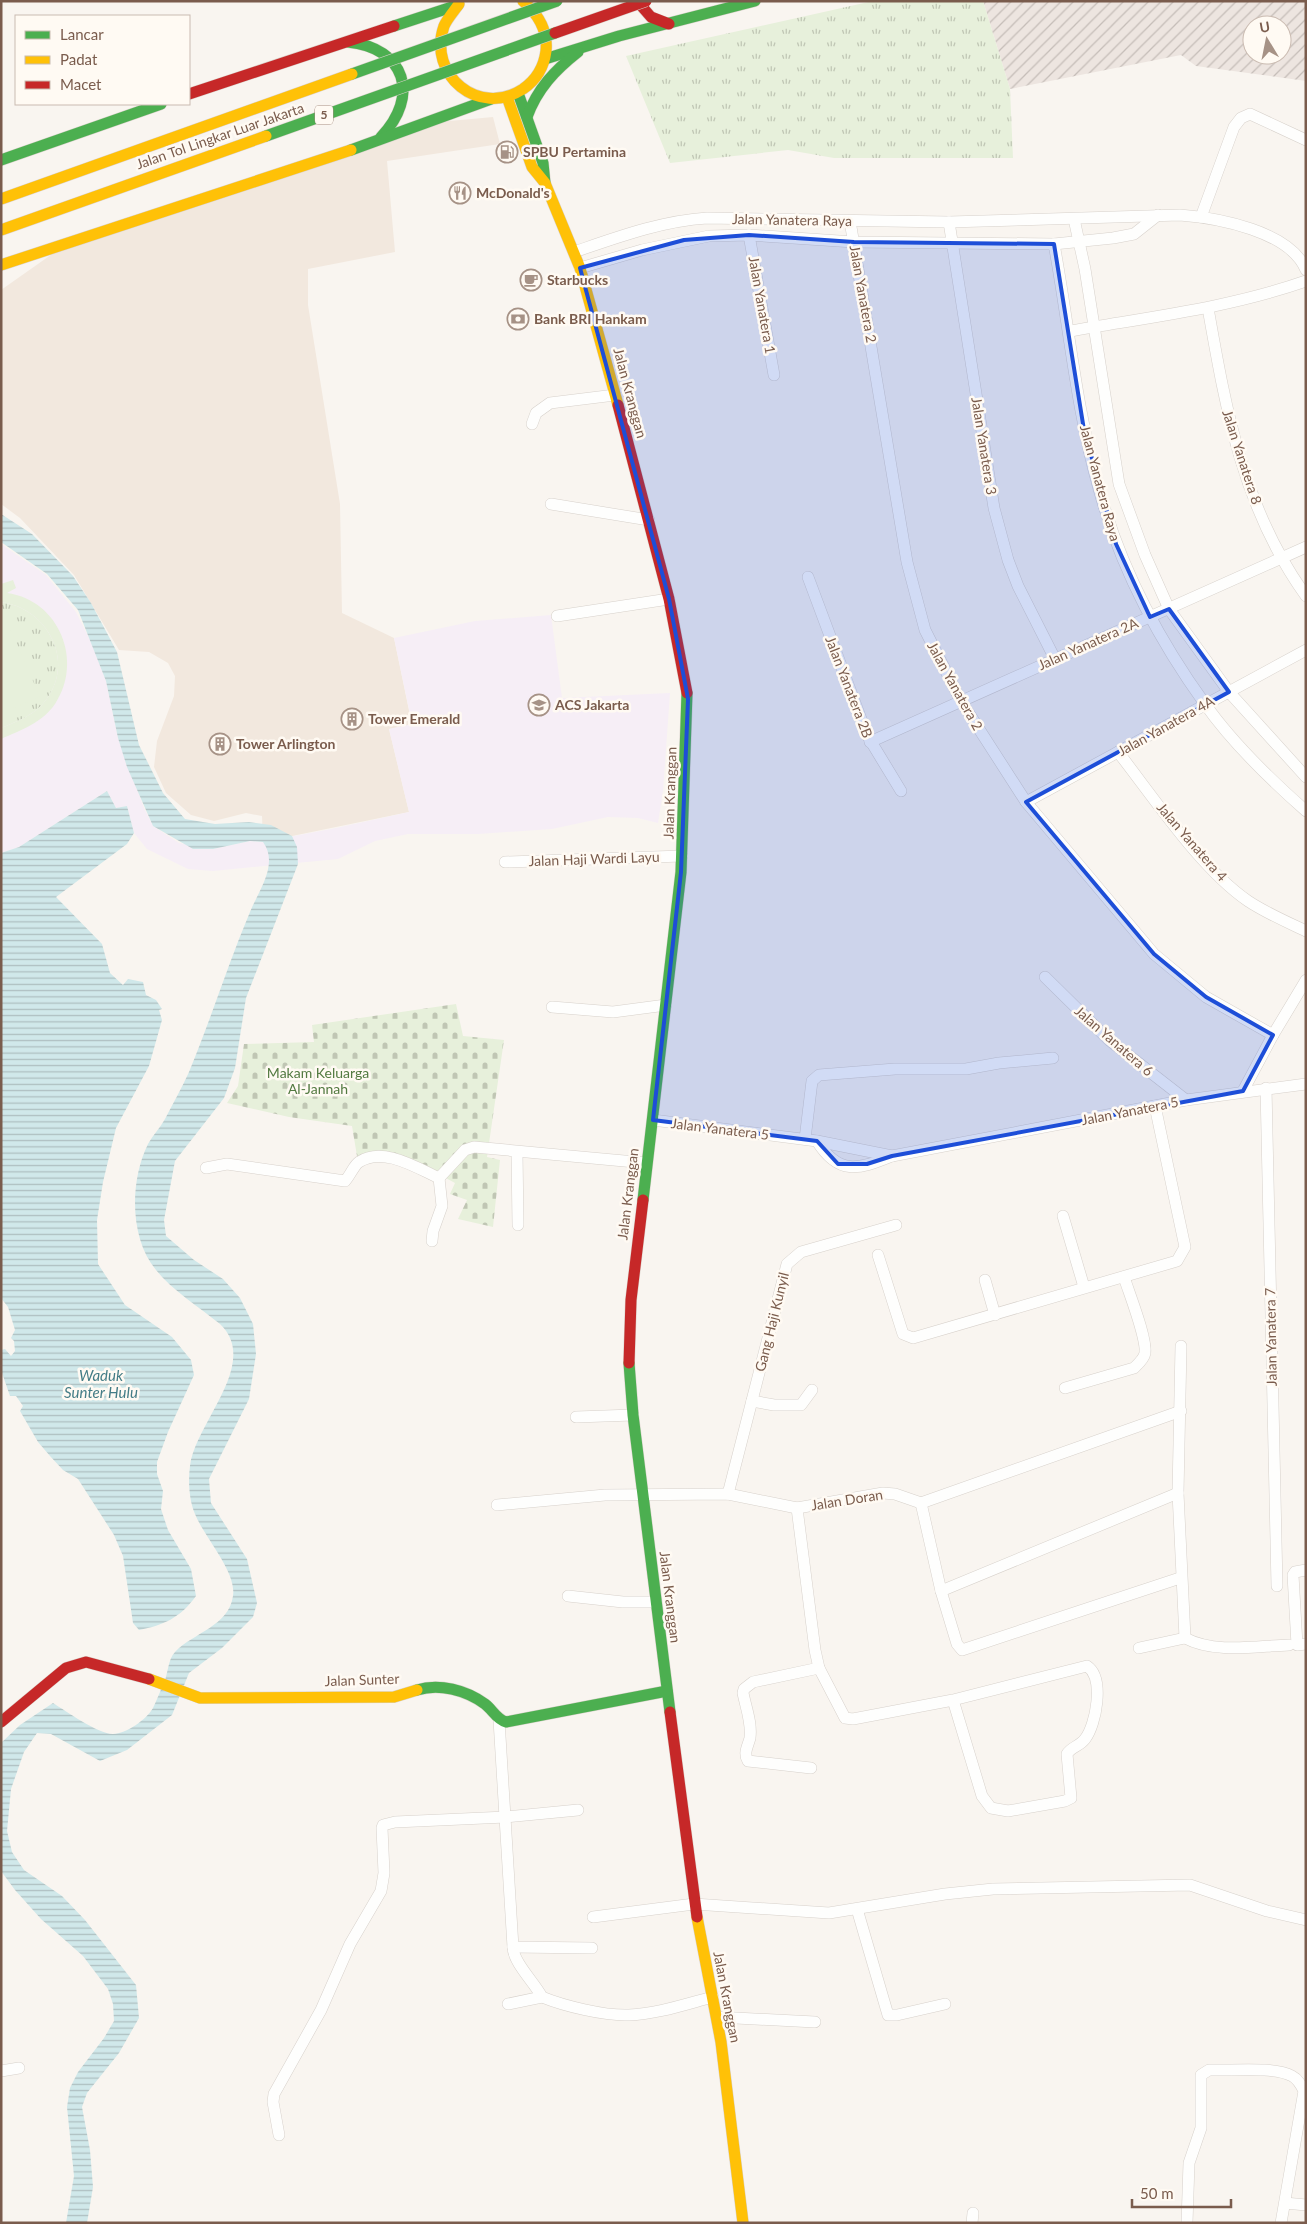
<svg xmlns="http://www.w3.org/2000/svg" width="1307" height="2224" font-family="Lato,sans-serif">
<defs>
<pattern id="industrial-furrows" width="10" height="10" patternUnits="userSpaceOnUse" patternTransform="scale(1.25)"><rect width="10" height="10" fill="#ede5e0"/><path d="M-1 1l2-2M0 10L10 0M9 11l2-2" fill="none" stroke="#c5bdb8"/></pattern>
<pattern id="grass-tufts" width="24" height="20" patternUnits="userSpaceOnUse" patternTransform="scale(1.25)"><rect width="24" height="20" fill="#e7f0db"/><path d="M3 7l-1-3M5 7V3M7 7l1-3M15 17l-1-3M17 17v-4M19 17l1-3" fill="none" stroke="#c0c6b4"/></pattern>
<pattern id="cemetery-stones" width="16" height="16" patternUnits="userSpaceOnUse" patternTransform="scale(1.25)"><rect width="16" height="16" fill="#e7f0db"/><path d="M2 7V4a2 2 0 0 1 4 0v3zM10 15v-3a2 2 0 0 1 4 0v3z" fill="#c0c6b4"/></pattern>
<pattern id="water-rules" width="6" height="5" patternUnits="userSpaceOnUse" patternTransform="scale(1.25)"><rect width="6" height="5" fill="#d0e8ea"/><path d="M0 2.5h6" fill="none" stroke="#aebfc0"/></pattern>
</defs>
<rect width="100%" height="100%" fill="#f9f5f0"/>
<!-- residential -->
<path fill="#f2e8de" d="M493 117 500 144 387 161 395 252 308 269V305L340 504 342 613 394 638 412 725 389 729 409 812 263 842 262 816 246 813 214 821 191 815 166 793 154 767 157 741 174 696 175 676 168 663 149 652 119 650 74 575 20 518 1 504V290L55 252 428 123Z"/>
<!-- industrial -->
<path fill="url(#industrial-furrows)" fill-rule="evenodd" d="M983 1H1306V81L1196 66 1181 55 1010 89ZM1252 25H1282V55H1252Z"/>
<!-- education -->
<path fill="#f6eef6" d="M1 544 46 575 76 612 91 642 106 681 118 738 144 808 153 826 179 843 213 849 250 841 263 842 336 828 409 812 389 729 412 724 394 638 475 621 551 615 562 698 670 693 663 791 658 823 638 818 608 817 552 829 478 834H408L375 841 338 859 213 871 188 869 147 849 134 833 127 806 116 808 107 791 19 847 1 853Z"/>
<!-- grass -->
<g fill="url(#grass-tufts)">
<path d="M873 1H983L1010 89 1013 158H834L788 150 670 163 626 56Z"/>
<path d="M1 602C47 608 76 661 46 700 35 715 18 721 1 728Z"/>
</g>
<!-- cemetery -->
<path fill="url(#cemetery-stones)" d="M456 1004 463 1036 504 1040 487 1157 500 1160 493 1227 458 1219 467 1200 450 1194 455 1183 418 1163 388 1153 357 1156 352 1126 289 1117 227 1103 238 1086 244 1044 314 1042 312 1025Z"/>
<!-- pitch -->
<g fill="#e7f0db">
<path d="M13 580 16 588 7 593C59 600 84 661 55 704 42 723 21 730 1 739V728C18 721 35 715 46 700 76 661 47 608 1 602V584Z"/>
<path d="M1 607 40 697 1 713Z"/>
</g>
<!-- water -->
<g fill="url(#water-rules)">
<path d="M1 514 32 534 73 576 91 603 117 652 139 745 163 793 185 819 215 824 249 822 271 825 292 836 297 847 298 864 246 998 235 1068 224 1098 175 1161 164 1220 166 1236 194 1260 223 1279 240 1298 253 1324 256 1354 249 1399 209 1479 211 1503 247 1559 257 1603 253 1617 222 1648 189 1673 172 1715 127 1750 100 1761 51 1734 37 1733 24 1752 11 1789 7 1831 12 1852 24 1870 62 1896 85 1920 136 1985 139 2018 119 2053 87 2093 82 2107 90 2150 93 2187 87 2223H66L74 2176 67 2107 70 2088 78 2072 104 2038 114 2021 113 2004 108 1989 83 1956 41 1919 15 1890 1 1871V1743L20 1725 53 1703C66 1711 98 1734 113 1734 126 1734 147 1719 153 1708 157 1700 160 1691 164 1683 168 1674 168 1659 175 1652 193 1633 229 1626 233 1596 237 1572 204 1537 195 1514 189 1500 188 1481 190 1466 195 1423 261 1363 220 1324 199 1307 173 1291 156 1270 129 1238 130 1180 148 1144 153 1135 160 1128 165 1119 173 1103 182 1088 189 1072 211 1019 228 964 250 912 259 890 279 864 263 842L250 841 213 849H193L153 826 127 767 118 738 106 681 78 610 47 574 1 542Z"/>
<path d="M107 791 116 808 127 806 134 833 127 844 56 897 102 944 110 973 123 985 128 979 143 982 146 995 156 1000 162 1009 159 1010 162 1020 149 1066 116 1128 103 1182 97 1220 98 1264 125 1305 172 1337 191 1360 194 1375 168 1432 157 1462V1474L163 1491 161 1509 168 1530 191 1569 196 1596C180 1618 164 1625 139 1630L133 1623 123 1556 114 1535 78 1479 63 1470 50 1456 38 1442 20 1411 23 1406 16 1396H10L1 1370V1350L5 1349 11 1356 15 1351 14 1341 11 1338 15 1330 8 1307 1 1298V853L19 847Z"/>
</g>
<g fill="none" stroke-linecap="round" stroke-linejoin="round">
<!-- street casing -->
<g stroke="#d7d1cb" stroke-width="12">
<g id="street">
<path d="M1201 217 1234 127 1241 118 1250 114 1306 140"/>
<path d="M1074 219 1085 269 1119 484 1145 555 1169 609 1229 692 1306 777"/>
<path d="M850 221 907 562 925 630 961 701 1026 802 1154 954 1206 997 1273 1035"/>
<path d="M949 222 994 508 1008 560 1018 586 1055 659"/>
<path d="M749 235 774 375"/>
<path d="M1054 244C1069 325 1076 409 1099 489 1120 566 1158 639 1205 704 1231 741 1272 781 1306 811"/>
<path d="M574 252C618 237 661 221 707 218L949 222 1180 215C1218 218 1290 231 1306 270"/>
<path d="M580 268 642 250 709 236 749 235 854 242 1054 244 1113 238 1134 234 1158 215"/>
<path d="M1208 308C1226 410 1243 509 1306 596"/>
<path d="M1070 331C1149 317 1229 308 1306 281"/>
<path d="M532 424 536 413 550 403 615 395"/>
<path d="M551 504 649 520"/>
<path d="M808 577 867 735 901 791"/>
<path d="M557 616 669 599"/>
<path d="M870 742 1306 547"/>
<path d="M1118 752C1154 798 1201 869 1248 901 1266 913 1287 922 1306 931"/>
<path d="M1026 802 1306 650"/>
<path d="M505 862 682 856"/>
<path d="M1045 977 1109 1040 1186 1100"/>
<path d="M552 1007 613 1012 666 1005"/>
<path d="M1266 1088 1277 1586"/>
<path d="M1243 1091 1273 1035 1306 980"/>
<path d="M653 1120 817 1141 892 1156 1186 1100 1306 1084"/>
<path d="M805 1139 812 1081 819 1075 895 1069H966L999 1063 1053 1058"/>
<path d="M817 1141C838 1175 858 1170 892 1156"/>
<path d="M517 1152 518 1225"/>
<path d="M206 1168 227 1164 345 1181C350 1176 354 1165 359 1162 383 1146 417 1168 439 1178L465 1150 474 1147 646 1163"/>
<path d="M1063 1216 1084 1287"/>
<path d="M432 1241 433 1231 442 1206 439 1178"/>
<path d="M878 1255 903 1334 913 1338 1177 1261 1185 1247 1155 1106"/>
<path d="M985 1280 995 1315"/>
<path d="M1181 1346 1178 1493 1185 1638C1215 1654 1256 1646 1289 1645"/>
<path d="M1065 1388 1134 1368C1138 1364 1144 1359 1145 1353 1147 1338 1129 1293 1124 1277"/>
<path d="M752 1401 774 1405H801L812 1390"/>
<path d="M576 1417 633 1415"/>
<path d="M728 1494 787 1264 801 1252 896 1225"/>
<path d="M921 1503 941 1591 957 1644 962 1650 1180 1578"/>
<path d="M497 1505 605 1495 728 1494 797 1508 883 1493 895 1494 921 1503 1181 1411"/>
<path d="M797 1508 815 1650 819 1668 845 1718 853 1719 953 1700 1087 1666C1105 1678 1096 1725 1085 1739 1080 1746 1071 1747 1067 1754L1071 1798 1065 1801 1008 1811 991 1808 982 1796 953 1700"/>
<path d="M1306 1570 1295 1572 1293 1575 1297 1645 1306 1644"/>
<path d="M941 1591 1178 1493"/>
<path d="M568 1596 623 1602H656"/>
<path d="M1139 1648 1185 1638"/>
<path d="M499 1720 513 1947 592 1948"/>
<path d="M811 1768 748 1761C743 1753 748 1746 750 1738 752 1723 746 1708 743 1693L744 1689 753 1682 819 1668"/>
<path d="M857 1909 888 2015H897L945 2004"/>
<path d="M593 1917 694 1904 829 1913 945 1894 993 1889 1190 1885 1267 1911 1306 1920"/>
<path d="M513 1947C513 1962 534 1982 542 1997 564 2006 605 2016 629 2015 657 2014 686 2004 713 1997"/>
<path d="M508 2004 542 1997"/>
<path d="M717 2017 815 2022"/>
<path d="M1 2071 19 2068"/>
<path d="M279 2135 273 2102 274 2094 321 2010 350 1944 381 1891 384 1873 382 1828 383 1825 395 1822 506 1817 578 1810"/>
<path d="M1285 2203 1306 2205"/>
<path d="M972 2223 973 2213"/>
<path d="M1187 2223 1189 2163 1201 2128V2075L1209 2070C1231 2071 1273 2066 1292 2076 1298 2079 1301 2085 1304 2091L1281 2223"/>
</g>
</g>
<!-- fast casing -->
<g stroke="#d9d2cb" stroke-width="12">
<g id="fast">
<path d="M394 26 458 5"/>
<path d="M348 42C406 48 420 96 381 137"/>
<path d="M545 59 619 36 755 1"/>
<path d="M518 93 543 163 545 183"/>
<path d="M527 117C537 89 555 70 578 52"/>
<path d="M351 150 491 99"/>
<path d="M1 160 161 104"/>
<path d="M643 1200 681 872 687 693"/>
<path d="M629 1363 633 1415 670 1712"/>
<path d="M417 1690C439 1683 466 1690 485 1704 493 1710 496 1719 506 1722L667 1691"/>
</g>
</g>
<!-- slow casing -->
<g stroke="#d9d2cb" stroke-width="12">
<g id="slow">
<path d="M459 4C454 11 447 19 444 26 427 75 479 118 523 89 536 80 544 67 546 51 548 31 538 14 523 1"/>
<path d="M507 97 532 167 545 183 580 268 618 405"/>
<path d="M1 265 351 150"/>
<path d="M149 1679 200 1698 394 1697 417 1690"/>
<path d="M697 1917 721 2042 743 2223"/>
</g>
</g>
<!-- jam casing -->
<g stroke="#d9d2cb" stroke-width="12">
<g id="jam">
<path d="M637 1 651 17 669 24"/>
<path d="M189 94 394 26"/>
<path d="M618 405 669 599 687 693"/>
<path d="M629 1363 631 1300 643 1200"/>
<path d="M670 1712 697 1917"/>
<path d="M1 1722 66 1668 86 1662 149 1679"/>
</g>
</g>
<!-- street -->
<use href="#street" stroke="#fefefd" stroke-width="11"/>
<!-- fast -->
<use href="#fast" stroke="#4caf50" stroke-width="11"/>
<!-- slow -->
<use href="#slow" stroke="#ffc107" stroke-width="11"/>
<!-- jam -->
<use href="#jam" stroke="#c62828" stroke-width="11"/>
<!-- fast-bridge casing -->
<g stroke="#dad1cc" stroke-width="12" stroke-linecap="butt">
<g id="fast-bridge">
<path d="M352 74 557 1"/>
<path d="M266 136 555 33"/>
</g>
</g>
<!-- slow-bridge casing -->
<g stroke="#dad1cc" stroke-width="12" stroke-linecap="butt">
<g id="slow-bridge">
<path d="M1 199 352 74"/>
<path d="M1 230 266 136"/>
</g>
</g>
<!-- jam-bridge casing -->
<g stroke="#dad1cc" stroke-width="12" stroke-linecap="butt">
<path id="jam-bridge" d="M555 33 646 1"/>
</g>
<!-- fast-bridge -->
<use href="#fast-bridge" stroke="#4caf50" stroke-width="11"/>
<!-- slow-bridge -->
<use href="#slow-bridge" stroke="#ffc107" stroke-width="11"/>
<!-- jam-bridge -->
<use href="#jam-bridge" stroke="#c62828" stroke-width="11"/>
</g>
<!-- marked area -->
<path fill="#1d4ed8" fill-opacity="0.2" stroke="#1d4ed8" stroke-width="4" stroke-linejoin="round" d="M749 235 854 242 1054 244 1084 430 1116 544 1150 617 1169 609 1229 692 1026 802 1154 954 1206 997 1273 1035 1243 1091 892 1156 867 1164H838L817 1141 653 1120 681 872 688 699 669 599 580 268 684 240Z"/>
<!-- icons -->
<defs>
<g id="fuel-ring" transform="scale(1.125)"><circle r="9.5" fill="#fffaf3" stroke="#a69286" stroke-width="1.5"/><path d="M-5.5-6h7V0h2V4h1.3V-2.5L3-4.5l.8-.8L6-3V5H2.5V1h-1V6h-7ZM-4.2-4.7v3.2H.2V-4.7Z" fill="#a69286"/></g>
<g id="restaurant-ring" transform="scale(1.125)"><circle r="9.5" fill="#fffaf3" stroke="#a69286" stroke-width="1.5"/><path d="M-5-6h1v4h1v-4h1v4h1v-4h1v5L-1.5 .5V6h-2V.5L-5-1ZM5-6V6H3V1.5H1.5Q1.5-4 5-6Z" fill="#a69286"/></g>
<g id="cafe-ring" transform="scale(1.125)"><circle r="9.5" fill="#fffaf3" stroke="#a69286" stroke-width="1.5"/><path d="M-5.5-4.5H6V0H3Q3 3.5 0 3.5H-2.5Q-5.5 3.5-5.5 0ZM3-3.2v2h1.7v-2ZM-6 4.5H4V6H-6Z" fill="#a69286"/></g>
<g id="bank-ring" transform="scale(1.125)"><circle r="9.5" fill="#fffaf3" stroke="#a69286" stroke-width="1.5"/><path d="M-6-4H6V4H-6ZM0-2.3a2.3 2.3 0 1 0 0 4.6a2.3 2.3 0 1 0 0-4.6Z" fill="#a69286"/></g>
<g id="school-ring" transform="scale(1.125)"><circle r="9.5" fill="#fffaf3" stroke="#a69286" stroke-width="1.5"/><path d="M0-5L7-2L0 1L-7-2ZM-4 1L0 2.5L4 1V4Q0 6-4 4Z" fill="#a69286"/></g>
<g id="building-ring" transform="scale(1.125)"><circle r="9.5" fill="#fffaf3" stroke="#a69286" stroke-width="1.5"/><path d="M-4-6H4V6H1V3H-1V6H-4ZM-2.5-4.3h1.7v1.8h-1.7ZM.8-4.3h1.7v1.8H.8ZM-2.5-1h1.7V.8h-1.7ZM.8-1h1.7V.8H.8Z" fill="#a69286"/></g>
</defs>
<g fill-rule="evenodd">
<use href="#fuel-ring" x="507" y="152"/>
<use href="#restaurant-ring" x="460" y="193"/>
<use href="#cafe-ring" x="531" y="280"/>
<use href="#bank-ring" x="518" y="319"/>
<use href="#school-ring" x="539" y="705"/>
<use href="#building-ring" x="352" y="719"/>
<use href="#building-ring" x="220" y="744"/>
</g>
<g text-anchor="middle" stroke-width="5" stroke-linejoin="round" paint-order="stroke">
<!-- shield labels -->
<rect fill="#fffaf3" stroke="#a28b7f" stroke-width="1" x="315" y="105.5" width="18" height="19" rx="4"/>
<g font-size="12" font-weight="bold" fill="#7a5c4d">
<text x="324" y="119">5</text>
</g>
<!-- street labels -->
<g font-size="14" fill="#7a5c4d" stroke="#fffaf3">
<text transform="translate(220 136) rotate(-19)" y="5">Jalan Tol Lingkar Luar Jakarta</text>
<text transform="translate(792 220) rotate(1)" y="5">Jalan Yanatera Raya</text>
<text transform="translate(863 294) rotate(80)" y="5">Jalan Yanatera 2</text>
<text transform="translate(762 305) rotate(80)" y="5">Jalan Yanatera 1</text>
<text transform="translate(630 393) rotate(75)" y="5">Jalan Kranggan</text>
<text transform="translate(984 446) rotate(81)" y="5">Jalan Yanatera 3</text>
<text transform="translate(1242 457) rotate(72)" y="5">Jalan Yanatera 8</text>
<text transform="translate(1100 483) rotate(75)" y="5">Jalan Yanatera Raya</text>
<text transform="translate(1088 644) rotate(-24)" y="5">Jalan Yanatera 2A</text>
<text transform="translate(955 686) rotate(61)" y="5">Jalan Yanatera 2</text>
<text transform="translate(849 687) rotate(69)" y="5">Jalan Yanatera 2B</text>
<text transform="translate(1166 726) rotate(-29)" y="5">Jalan Yanatera 4A</text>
<text transform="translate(670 793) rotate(-88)" y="5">Jalan Kranggan</text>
<text transform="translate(1192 842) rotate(49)" y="5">Jalan Yanatera 4</text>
<text transform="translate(594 859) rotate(-2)" y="5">Jalan Haji Wardi Layu</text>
<text transform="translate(1114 1041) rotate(41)" y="5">Jalan Yanatera 6</text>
<text transform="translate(1130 1111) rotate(-11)" y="5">Jalan Yanatera 5</text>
<text transform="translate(720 1129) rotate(7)" y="5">Jalan Yanatera 5</text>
<text transform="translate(628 1194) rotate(-83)" y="5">Jalan Kranggan</text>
<text transform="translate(772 1322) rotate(-76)" y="5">Gang Haji Kunyil</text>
<text transform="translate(1271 1337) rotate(-91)" y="5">Jalan Yanatera 7</text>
<text transform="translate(847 1500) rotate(-9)" y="5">Jalan Doran</text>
<text transform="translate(670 1597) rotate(83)" y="5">Jalan Kranggan</text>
<text transform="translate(362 1680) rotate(-2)" y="5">Jalan Sunter</text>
<text transform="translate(727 1997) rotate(79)" y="5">Jalan Kranggan</text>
</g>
<!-- poi labels -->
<g font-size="14" font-weight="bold" fill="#7a5c4d" stroke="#fffaf3" text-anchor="start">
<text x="523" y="157">SPBU Pertamina</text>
<text x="476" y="198">McDonald's</text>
<text x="547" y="285">Starbucks</text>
<text x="534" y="324">Bank BRI Hankam</text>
<text x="555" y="710">ACS Jakarta</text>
<text x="368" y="724">Tower Emerald</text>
<text x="236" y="749">Tower Arlington</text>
</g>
<!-- park labels -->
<g font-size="14" fill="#537a41" stroke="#fffaf3">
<text x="318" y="1078">Makam Keluarga<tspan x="318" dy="16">Al-Jannah</tspan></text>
</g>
<!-- water labels -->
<g font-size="15" font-style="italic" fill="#437c86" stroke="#fffaf3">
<text x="101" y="1381">Waduk<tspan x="101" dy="17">Sunter Hulu</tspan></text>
</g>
</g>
<!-- border -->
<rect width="1307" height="2224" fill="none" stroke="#7a5c4d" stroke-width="5"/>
<!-- legend -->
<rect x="15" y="15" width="175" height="90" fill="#fffaf3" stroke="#cabbb1"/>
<rect x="25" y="31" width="25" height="8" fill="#4caf50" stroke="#cabbb1"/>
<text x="60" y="40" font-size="15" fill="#7a5c4d">Lancar</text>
<rect x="25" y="56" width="25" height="8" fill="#ffc107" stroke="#cabbb1"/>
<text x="60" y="65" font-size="15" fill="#7a5c4d">Padat</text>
<rect x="25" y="81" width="25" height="8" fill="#c62828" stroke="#cabbb1"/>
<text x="60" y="90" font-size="15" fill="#7a5c4d">Macet</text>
<!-- north arrow -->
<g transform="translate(1267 40) rotate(350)"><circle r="24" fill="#fffaf3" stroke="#cabbb1"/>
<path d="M0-4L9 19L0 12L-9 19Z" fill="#a69286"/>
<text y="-8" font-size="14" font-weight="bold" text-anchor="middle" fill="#7a5c4d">U</text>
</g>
<!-- scale -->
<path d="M1132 2199v8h99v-8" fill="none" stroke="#7a5c4d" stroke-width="2.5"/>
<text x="1140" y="2199" font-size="15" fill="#7a5c4d" stroke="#fffaf3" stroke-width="4" paint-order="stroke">50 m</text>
</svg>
